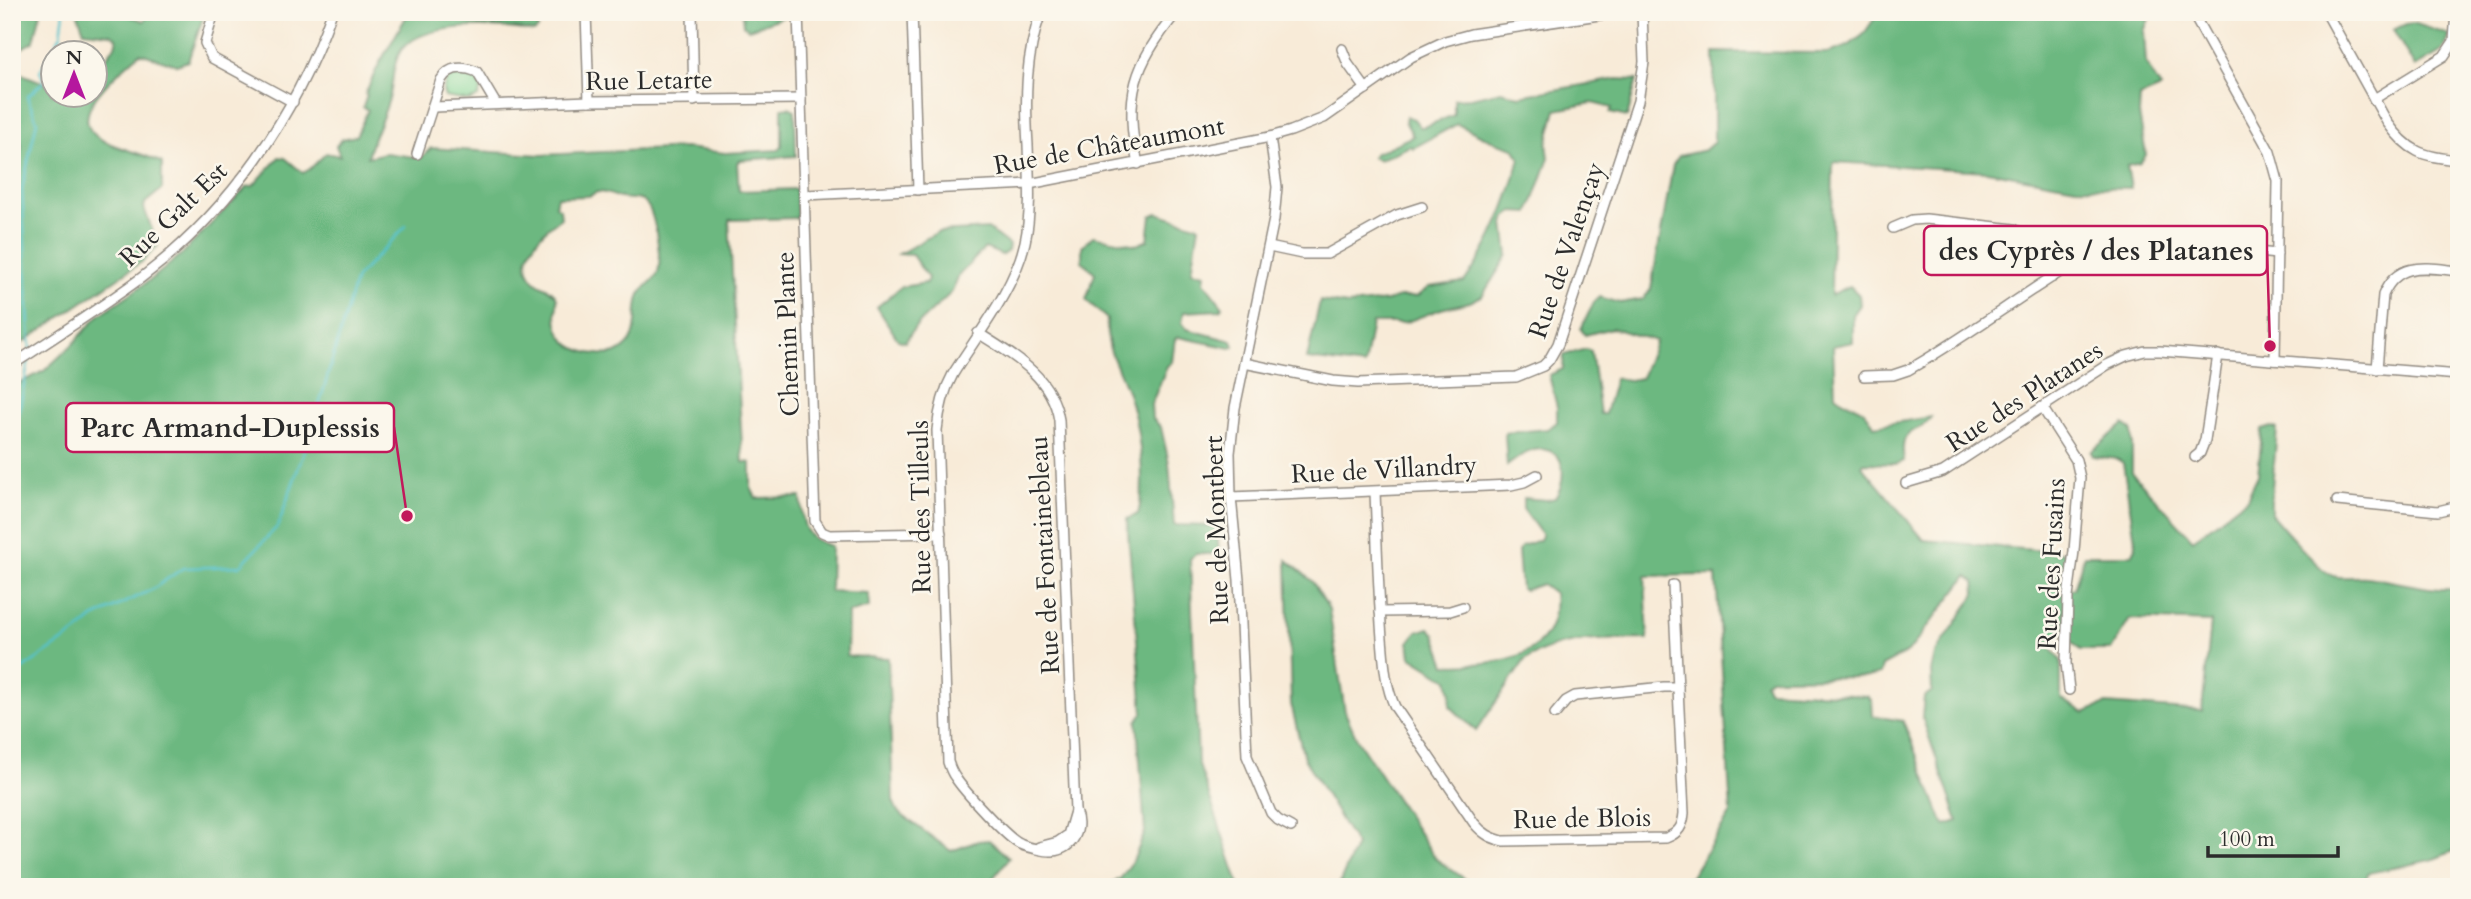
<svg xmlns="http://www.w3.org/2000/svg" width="2471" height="899" font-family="Cardo,serif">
<rect width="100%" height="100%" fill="#fbf7ec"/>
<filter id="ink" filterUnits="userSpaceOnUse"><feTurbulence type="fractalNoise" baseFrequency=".0143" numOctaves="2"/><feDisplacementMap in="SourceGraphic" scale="14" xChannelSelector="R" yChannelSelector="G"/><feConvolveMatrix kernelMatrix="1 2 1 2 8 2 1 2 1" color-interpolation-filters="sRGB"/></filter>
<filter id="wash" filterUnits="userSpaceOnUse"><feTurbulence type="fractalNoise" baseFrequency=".00686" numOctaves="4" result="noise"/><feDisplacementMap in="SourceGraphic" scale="28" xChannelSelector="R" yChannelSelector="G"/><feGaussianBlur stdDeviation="1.57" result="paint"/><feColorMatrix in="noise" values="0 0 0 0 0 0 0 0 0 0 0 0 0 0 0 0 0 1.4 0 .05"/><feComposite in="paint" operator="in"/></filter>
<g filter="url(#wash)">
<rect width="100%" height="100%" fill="#f8ebd8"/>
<!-- green -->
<path fill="#85d798" stroke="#588162" stroke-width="2" d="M459 72C472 74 476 76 481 88L478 97 469 101 445 97 443 91 447 78Z"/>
<!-- forest -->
<g fill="#6cb880" stroke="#4c7256" stroke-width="2" fill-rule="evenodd">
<path d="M12 12H41L34 41 12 54Z"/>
<path d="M77 12H125L127 15 144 21 150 12H205L188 61 177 65 140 53C122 70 59 117 102 140 121 150 143 153 162 163V189L145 203 144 208 158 246 143 261 12 350V163L16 162 22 145 12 128V70L52 86V94H94L95 72 115 46 117 38 111 34 84 31Z"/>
<path d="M409 12H534L538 15V29L534 32C502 25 425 21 402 49 394 60 393 77 391 90 387 113 373 135 367 157L386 153 421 158 431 148 541 155 686 148 725 153 779 150 782 146V108L789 107 795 110 796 156 740 160 737 163 739 191 796 189 797 218 729 220 743 462 751 463V488L756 498 801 497C803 525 802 538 831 546L830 591 868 593 869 607 848 613 847 656 888 658 893 801 898 812 951 851 978 841 989 840 1009 858 990 882 993 887H12V387L44 371 73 344 98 316 153 278 183 253 247 187 253 186 279 157 285 158 303 173 310 169 326 153 340 156 336 146 342 139 356 136 368 110 363 107 367 95 365 94 379 64ZM597 192C607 192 609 194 617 197 626 201 639 195 647 205 655 215 662 260 658 272 655 282 642 286 639 297 633 317 643 340 616 353 609 356 598 354 590 353 569 349 556 336 556 314 556 309 558 302 557 298 555 290 542 287 536 282 512 260 543 230 561 218L560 209 555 206 557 197 589 196Z"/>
<path d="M742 12H791V14L749 29 743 25Z"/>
<path d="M1879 12H2152L2144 31 2146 64 2161 88 2140 97 2139 114 2146 155 2140 163 2127 166 2131 188 2076 187 1987 171 1833 162 1831 295 1850 286 1859 295 1860 305 1853 315V342L1833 346 1835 395C1851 409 1862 400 1874 426L1931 417C1918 436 1898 425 1904 461L1896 464 1864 463 1862 466 1924 540 2067 553 2063 589H2074L2084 555H2132L2136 547 2123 463 2117 459 2093 456 2091 452 2124 424 2132 430V473L2193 540 2247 498 2258 475 2262 430 2272 427 2277 429 2271 500V514C2282 527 2321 572 2333 576 2343 579 2356 576 2366 577 2397 581 2427 591 2459 589V849L2431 860 2368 873 2364 887H1338L1356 845 1304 758 1291 704 1287 560 1312 581 1329 609 1345 712 1357 739 1436 859 1472 884H1649L1690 878 1731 813 1716 575 1645 576 1648 639C1603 640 1564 636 1525 660L1476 731 1450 706 1451 693 1448 680 1411 657 1409 642 1417 632 1429 628 1435 634 1446 665C1498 665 1561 660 1554 593L1542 584 1525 590 1521 589 1518 551 1522 546 1540 540 1542 535 1523 509V498L1547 500 1555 498C1564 485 1569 456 1547 450 1532 446 1517 458 1507 466L1505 433 1548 429 1557 422V407L1549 375 1563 369 1564 355 1586 349 1591 351 1600 414H1605L1615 378 1629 380 1641 378 1656 341 1612 328 1585 335 1581 329 1594 302 1600 297 1620 303 1643 299 1651 289 1673 165 1679 156 1705 150 1714 142V52L1828 53 1848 46 1863 35ZM1967 576 1975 582 1976 593 1935 654 1931 671 1932 691 1924 697 1922 717 1958 821 1944 825 1903 721 1873 716 1872 701 1867 696 1768 690 1765 683 1770 678 1868 677 1880 674 1882 666 1908 652ZM2130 619 2211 622 2202 711 2106 704 2084 713 2061 698V660L2048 644 2062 633 2080 650H2111Z"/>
<path d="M2413 23 2450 35 2444 50 2415 67 2393 30 2406 24Z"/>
<path d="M1617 79 1637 80 1627 117 1610 113 1612 108 1592 103 1556 110 1547 144 1549 158 1529 213 1513 212 1506 217 1504 224 1508 255 1482 296 1470 302 1441 309 1404 323H1372L1364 366 1307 359 1320 301 1348 305 1387 301 1400 297H1416L1429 287 1464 282C1491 246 1509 201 1520 158L1514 148 1495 142 1457 124 1413 148 1410 146 1379 160 1372 157 1374 154 1413 136 1405 121 1406 116 1414 119 1420 127H1424L1454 115V99L1471 98 1501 91 1519 96Z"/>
<path d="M1157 213 1199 226 1192 271 1205 274 1204 282 1223 307 1220 310 1184 312 1182 323 1187 329 1232 341 1234 346 1231 348 1178 337 1175 339 1172 362 1167 366 1151 405 1152 418 1161 427 1169 463 1174 525 1217 526 1219 554H1196L1190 559 1198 762 1240 887H1104L1121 878 1134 859 1145 832 1137 721 1143 713 1127 519 1138 514C1147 482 1139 422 1127 391 1117 363 1105 351 1107 319L1086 300 1095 273 1082 261V246L1093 236 1137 245 1148 240 1151 216Z"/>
<path d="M988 229 1009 245 1008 251 1002 255 985 248 959 275 952 292 916 326 905 342 898 340 877 307 901 287 926 283 928 278 912 255 899 254 938 232Z"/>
</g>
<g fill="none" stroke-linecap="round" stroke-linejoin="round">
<!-- stream -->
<g stroke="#55c2cc" stroke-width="2.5">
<path d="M30 349 22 189 37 121 27 97 44 81 40 71 61 35 64 12"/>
<path d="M12 448 29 359"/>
<path d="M12 676 78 631 93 618 153 589 183 568 240 566 278 526 314 423 356 278 406 226"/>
</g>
</g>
</g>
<g filter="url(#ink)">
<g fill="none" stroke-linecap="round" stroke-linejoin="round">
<!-- minor casing -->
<g stroke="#928b82" stroke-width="12">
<g id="minor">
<path d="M214 12 205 43 212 58 293 102"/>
<path d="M586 12 589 101"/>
<path d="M692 12 694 101"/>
<path d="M798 12 815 521 822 532 829 535 941 533"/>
<path d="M912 12 918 190"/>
<path d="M2192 12 2270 152 2278 181 2275 360"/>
<path d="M2326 12 2387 122C2408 152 2423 157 2459 160"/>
<path d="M1342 49 1348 64 1366 89"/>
<path d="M2374 99 2444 56 2454 41 2456 12"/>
<path d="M434 107 589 101 801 99"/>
<path d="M1270 137 1277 187 1274 219 1235 408 1230 453 1231 497 1239 580 1247 756 1271 813 1278 820 1291 827"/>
<path d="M417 154 441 80C449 66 463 66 477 72L496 104"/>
<path d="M1138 164C1123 97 1134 64 1177 12"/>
<path d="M805 195 1029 184 1270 137 1291 131 1324 118 1411 57 1445 41 1471 34 1619 12"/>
<path d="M1893 228 1912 220 1926 219 2014 229C2033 238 2042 259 2053 277"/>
<path d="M1269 247 1302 254H1327L1397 215 1422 207"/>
<path d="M978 333C1013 355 1052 376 1059 420L1075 811C1083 829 1073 849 1052 851 1048 852 1025 847 1020 844 1008 839 963 790 955 777 952 773 950 768 948 762L937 430C939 410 943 392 953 374 978 334 1015 288 1025 242 1032 211 1029 177 1028 145 1025 98 1025 58 1041 12"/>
<path d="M1244 363 1333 381 1358 383 1516 377 1543 366 1549 360 1558 344 1638 101 1644 62 1642 12"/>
<path d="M12 365C55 337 99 309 141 278 230 211 295 117 332 12"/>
<path d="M2377 369 2383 295C2398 260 2427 268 2459 271"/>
<path d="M1864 376 1893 375 1908 370C1951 346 1991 317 2032 290 2065 269 2099 244 2139 240L2277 254"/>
<path d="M2042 407 2076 460 2080 478 2074 551 2068 597 2066 663 2069 690"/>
<path d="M2195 457 2200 453 2205 440 2218 355"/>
<path d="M1906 483 1943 472 2107 365 2126 356 2145 351H2160L2459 375"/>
<path d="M1375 492C1377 540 1378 589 1382 638 1384 662 1385 685 1395 707L1474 823C1483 834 1491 838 1503 841L1666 838C1679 833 1683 826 1684 813L1673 585"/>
<path d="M1231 497 1511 485 1524 482 1537 475"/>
<path d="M2337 501 2438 511 2459 506"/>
<path d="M1380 612 1450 611 1463 607"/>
<path d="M1555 714 1566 701 1575 696 1664 687H1678"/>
<path d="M1039 847 1058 842 1068 835 1075 811"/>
</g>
</g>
<!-- minor -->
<use href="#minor" stroke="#fff" stroke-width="9"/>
</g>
</g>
<g text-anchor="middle" stroke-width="5" stroke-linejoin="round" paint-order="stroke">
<!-- street labels -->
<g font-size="26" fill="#2b2b2b" stroke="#fbf7ec">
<text transform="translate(649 80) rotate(-1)" y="9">Rue Letarte</text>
<text transform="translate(1109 145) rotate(-10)" y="9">Rue de Châteaumont</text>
<text transform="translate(173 214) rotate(-44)" y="9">Rue Galt Est</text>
<text transform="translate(1566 250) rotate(-71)" y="9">Rue de Valençay</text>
<text transform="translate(787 334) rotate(-92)" y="9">Chemin Plante</text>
<text transform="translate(2024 396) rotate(-33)" y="9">Rue des Platanes</text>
<text transform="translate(1384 469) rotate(-3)" y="9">Rue de Villandry</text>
<text transform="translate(920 507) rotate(-91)" y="9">Rue des Tilleuls</text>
<text transform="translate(1216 530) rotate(-92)" y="9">Rue de Montbert</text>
<text transform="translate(1044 555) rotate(-93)" y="9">Rue de Fontainebleau</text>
<text transform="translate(2051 564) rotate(-87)" y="9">Rue des Fusains</text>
<text transform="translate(1582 818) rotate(-1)" y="9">Rue de Blois</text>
</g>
</g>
<!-- callouts -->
<path fill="none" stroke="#c2185b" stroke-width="2.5" d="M2270 346L2267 251M407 516L394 427"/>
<g fill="#c2185b" stroke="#fbf7ec" stroke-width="2.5">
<circle cx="2270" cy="346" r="7"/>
<circle cx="407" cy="516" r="7"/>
</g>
<g fill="#fbf7ec" stroke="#c2185b" stroke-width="2.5">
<rect x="1924" y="226" width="343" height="49" rx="7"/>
<rect x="66" y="403" width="328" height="49" rx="7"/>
</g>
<g font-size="28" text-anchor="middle" font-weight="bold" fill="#2b2b2b">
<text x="2096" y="260">des Cyprès / des Platanes</text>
<text x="230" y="437">Parc Armand-Duplessis</text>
</g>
<!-- margin -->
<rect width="2471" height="899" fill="none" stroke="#fbf7ec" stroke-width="42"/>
<!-- north arrow -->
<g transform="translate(74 74)"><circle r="33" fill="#fbf7ec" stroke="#a8a59f" stroke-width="2"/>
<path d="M0-5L12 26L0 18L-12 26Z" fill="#b5179e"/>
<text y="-10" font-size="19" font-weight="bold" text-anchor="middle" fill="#2b2b2b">N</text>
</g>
<!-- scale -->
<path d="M2208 846v10h130v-10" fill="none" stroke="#2b2b2b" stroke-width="3.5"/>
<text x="2219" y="846" font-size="21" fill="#2b2b2b" stroke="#fbf7ec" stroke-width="5" paint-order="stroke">100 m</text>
</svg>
